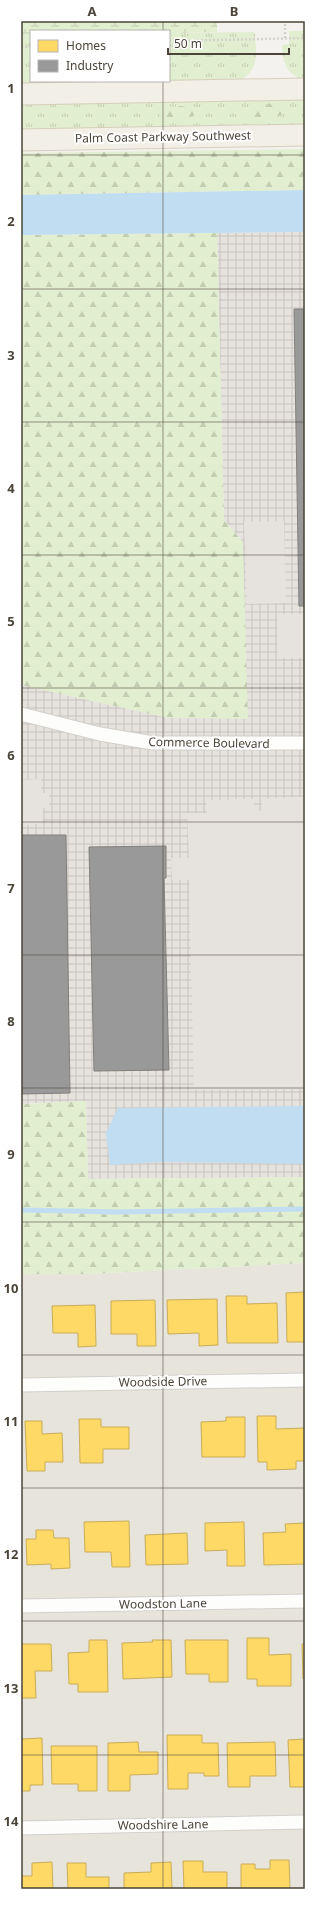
<svg xmlns="http://www.w3.org/2000/svg" width="326" height="1910" font-family="'Noto Sans',sans-serif">
<defs>
<pattern id="industrial-grid" width="8" height="8" patternUnits="userSpaceOnUse"><rect width="8" height="8" fill="#e6e2de"/><path d="M0 4h8M4 0v8" fill="none" stroke="#c7c3bf"/></pattern>
<pattern id="grass-tufts" width="24" height="20" patternUnits="userSpaceOnUse"><rect width="24" height="20" fill="#e1eecf"/><path d="M3 7l-1-3M5 7V3M7 7l1-3M15 17l-1-3M17 17v-4M19 17l1-3" fill="none" stroke="#c3cdb2"/></pattern>
<pattern id="forest-firs" width="22" height="20" patternUnits="userSpaceOnUse"><rect width="22" height="20" fill="#e1eecf"/><path d="M5 1l3.5 6h-7zM16 11l3.5 6h-7z" fill="#c3cdb2"/></pattern>
<pattern id="wetland-marsh" width="20" height="14" patternUnits="userSpaceOnUse"><rect width="20" height="14" fill="#e1eecf"/><path d="M1 5h8M5 5V1M11 12h8M15 12V8" fill="none" stroke="#c3cdb2"/></pattern>
</defs>
<rect width="100%" height="100%" fill="#f4f2ee"/>
<!-- residential -->
<path fill="#e7e4dc" d="M305 1263V1889H21V1274H89Z"/>
<!-- industrial -->
<path fill="url(#industrial-grid)" d="M305 232V1177L88 1179 86 1101 21 1104V685L169 718 243 542 224 520 217 233Z"/>
<!-- grass -->
<g fill="url(#grass-tufts)">
<path d="M289 31H305V80C286 75 283 63 282 45L289 44Z"/>
<path d="M255 32C256 54 261 72 236 82L21 85V37L31 36V81H169V33Z"/>
<path d="M305 98V127L21 131V103Z"/>
</g>
<!-- forest -->
<g fill="url(#forest-firs)">
<path d="M269 104H278L287 108 286 113C274 117 262 124 249 118V109Z"/>
<path d="M181 106 188 107 194 111V116C183 119 172 120 160 117L159 110 168 107Z"/>
<path d="M305 149V190L21 195V153Z"/>
<path d="M217 233 224 520 243 542 248 719 169 718 21 685V235Z"/>
<path d="M86 1101 88 1179 305 1177V1263L89 1274H21V1104Z"/>
</g>
<!-- wetland -->
<path fill="url(#wetland-marsh)" d="M21 21H217V32L169 33V31H31V36L21 37Z"/>
<!-- parking -->
<g fill="#e6e3df">
<path d="M284 521 286 603 247 604 244 522Z"/>
<path d="M277 614H305V658H278Z"/>
<path d="M41 779V793H49V808H43V824L21 825V780Z"/>
<path d="M305 797V1089L194 1090 189 880H172L171 858H189L187 813H207L206 800 254 799V811H262V799Z"/>
</g>
<!-- water -->
<g fill="#c0ddf1">
<path d="M305 190V232L21 235V195Z"/>
<path d="M305 1106V1164L162 1162 110 1165 106 1133 118 1108Z"/>
</g>
<!-- homes -->
<g fill="#ffd966" stroke="#c9ac58">
<path d="M305 1292V1342H287L286 1293Z"/>
<path d="M226 1296H247V1304L277 1303 278 1343H227Z"/>
<path d="M217 1299 218 1345 199 1346V1333L168 1334 167 1300Z"/>
<path d="M155 1300 156 1346H137V1334H111V1301Z"/>
<path d="M95 1305 96 1346 78 1347V1333H53L52 1306Z"/>
<path d="M257 1416H276V1429L305 1428V1461H296V1469L267 1470V1462H258Z"/>
<path d="M226 1417H245V1457H202L201 1422 226 1421Z"/>
<path d="M79 1419H101V1427H129V1449H103V1463H80Z"/>
<path d="M25 1421H42V1434L62 1433 63 1462H45V1471H27Z"/>
<path d="M129 1521 130 1567H112L111 1552H85L84 1522Z"/>
<path d="M244 1522 245 1566H227V1550L205 1551V1523Z"/>
<path d="M305 1523V1564L264 1565 263 1533 286 1532 285 1524Z"/>
<path d="M36 1530H53L54 1538H69L70 1568 51 1569V1564L27 1565 26 1539H36Z"/>
<path d="M187 1533 188 1564 146 1565 145 1535Z"/>
<path d="M247 1638H269V1655L291 1654V1686H257V1679H247Z"/>
<path d="M89 1640H107L108 1692H78V1684H69L68 1653 89 1652Z"/>
<path d="M152 1640H171L172 1677 123 1679 122 1643 153 1642Z"/>
<path d="M185 1640H228V1682H209V1674H186Z"/>
<path d="M21 1644H51L52 1671H35L36 1698H21Z"/>
<path d="M302 1644H305V1679H303Z"/>
<path d="M167 1735H202V1743H218L219 1776H204V1773H188V1789H168Z"/>
<path d="M42 1738 43 1785H30V1791H21V1739Z"/>
<path d="M305 1739V1787H290L288 1740Z"/>
<path d="M138 1742 139 1752H158V1774L130 1775V1791H108V1743Z"/>
<path d="M275 1742 276 1776H250V1787H228L227 1743Z"/>
<path d="M51 1746H97V1791H78V1784H52Z"/>
<path d="M270 1860H289L290 1889H241V1864H255V1869H270Z"/>
<path d="M183 1861H203V1872H227V1889H184Z"/>
<path d="M52 1862 53 1889H21V1876H32V1863Z"/>
<path d="M171 1862 172 1889H124V1873L151 1872V1863Z"/>
<path d="M67 1863H86V1877H109V1889H68Z"/>
</g>
<!-- industry -->
<g fill="#999" stroke="#82807c">
<path d="M294 309H305V606H299Z"/>
<path d="M21 835H66L70 1093 21 1094Z"/>
<path d="M166 846V878H164L169 1070 94 1071 89 847Z"/>
</g>
<g fill="none" stroke-linecap="round" stroke-linejoin="round">
<!-- stream -->
<path stroke="#c0ddf1" stroke-width="5" d="M21 1210 117 1212 305 1209"/>
<!-- minor casing -->
<g stroke="#d2d0cb" stroke-width="15">
<g id="minor">
<path d="M21 714 100 734 153 743H305"/>
<path d="M21 1385 305 1380"/>
<path d="M21 1606 305 1601"/>
<path d="M21 1828 305 1822"/>
</g>
</g>
<!-- primary casing -->
<g stroke="#d6cebb" stroke-width="23">
<g id="primary">
<path d="M21 94 305 89"/>
<path d="M21 140 305 135"/>
</g>
</g>
<!-- path -->
<g stroke="#d3d2cc" stroke-width="2.5" stroke-dasharray="2 2" stroke-linecap="butt">
<path d="M285 38V21"/>
<path d="M169 41 305 38"/>
<path d="M21 47H31"/>
</g>
<!-- minor -->
<use href="#minor" stroke="#fdfdfc" stroke-width="13"/>
<!-- primary -->
<use href="#primary" stroke="#f2efe6" stroke-width="21"/>
</g>
<!-- grid -->
<path fill="none" stroke="#4b4439" stroke-width="1" stroke-opacity="0.55" d="M163 21V31M163 81V1889M21 155H305M21 289H305M21 422H305M21 555H305M21 688H305M21 822H305M21 955H305M21 1088H305M21 1222H305M21 1355H305M21 1488H305M21 1621H305M21 1755H305"/>
<g text-anchor="middle" stroke-width="4" stroke-linejoin="round" paint-order="stroke">
<!-- street labels -->
<g font-size="12" fill="#4b4439" stroke="#fff">
<text transform="translate(163 137) rotate(-1)" y="4">Palm Coast Parkway Southwest</text>
<text transform="translate(209 743) rotate(1)" y="4">Commerce Boulevard</text>
<text transform="translate(163 1382) rotate(-1)" y="4">Woodside Drive</text>
<text transform="translate(163 1604) rotate(-1)" y="4">Woodston Lane</text>
<text transform="translate(163 1825) rotate(-1)" y="4">Woodshire Lane</text>
</g>
</g>
<!-- border -->
<rect width="326" height="1910" fill="none" stroke="#ffffff" stroke-width="44"/>
<!-- legend -->
<rect x="30" y="30" width="140" height="52" fill="#ffffff" stroke="#b7b4b0"/>
<rect x="38" y="40" width="20" height="12" fill="#ffd966" stroke="#b7b4b0"/>
<text x="66" y="50" font-size="12" fill="#4b4439">Homes</text>
<rect x="38" y="60" width="20" height="12" fill="#999999" stroke="#b7b4b0"/>
<text x="66" y="70" font-size="12" fill="#4b4439">Industry</text>
<!-- scale -->
<path d="M168 48v6h121v-6" fill="none" stroke="#4b4439" stroke-width="2"/>
<text x="174" y="48" font-size="12" fill="#4b4439" stroke="#ffffff" stroke-width="3" paint-order="stroke">50 m</text>
<rect x="22" y="22" width="282" height="1866" fill="none" stroke="#4b4439" stroke-width="1.5"/>
<g font-size="13" text-anchor="middle" font-weight="bold" fill="#4b4439">
<text x="92" y="16">A</text>
<text x="234" y="16">B</text>
<text x="11" y="93">1</text>
<text x="11" y="226">2</text>
<text x="11" y="360">3</text>
<text x="11" y="493">4</text>
<text x="11" y="626">5</text>
<text x="11" y="760">6</text>
<text x="11" y="893">7</text>
<text x="11" y="1026">8</text>
<text x="11" y="1159">9</text>
<text x="11" y="1293">10</text>
<text x="11" y="1426">11</text>
<text x="11" y="1559">12</text>
<text x="11" y="1693">13</text>
<text x="11" y="1826">14</text>
</g>
</svg>
